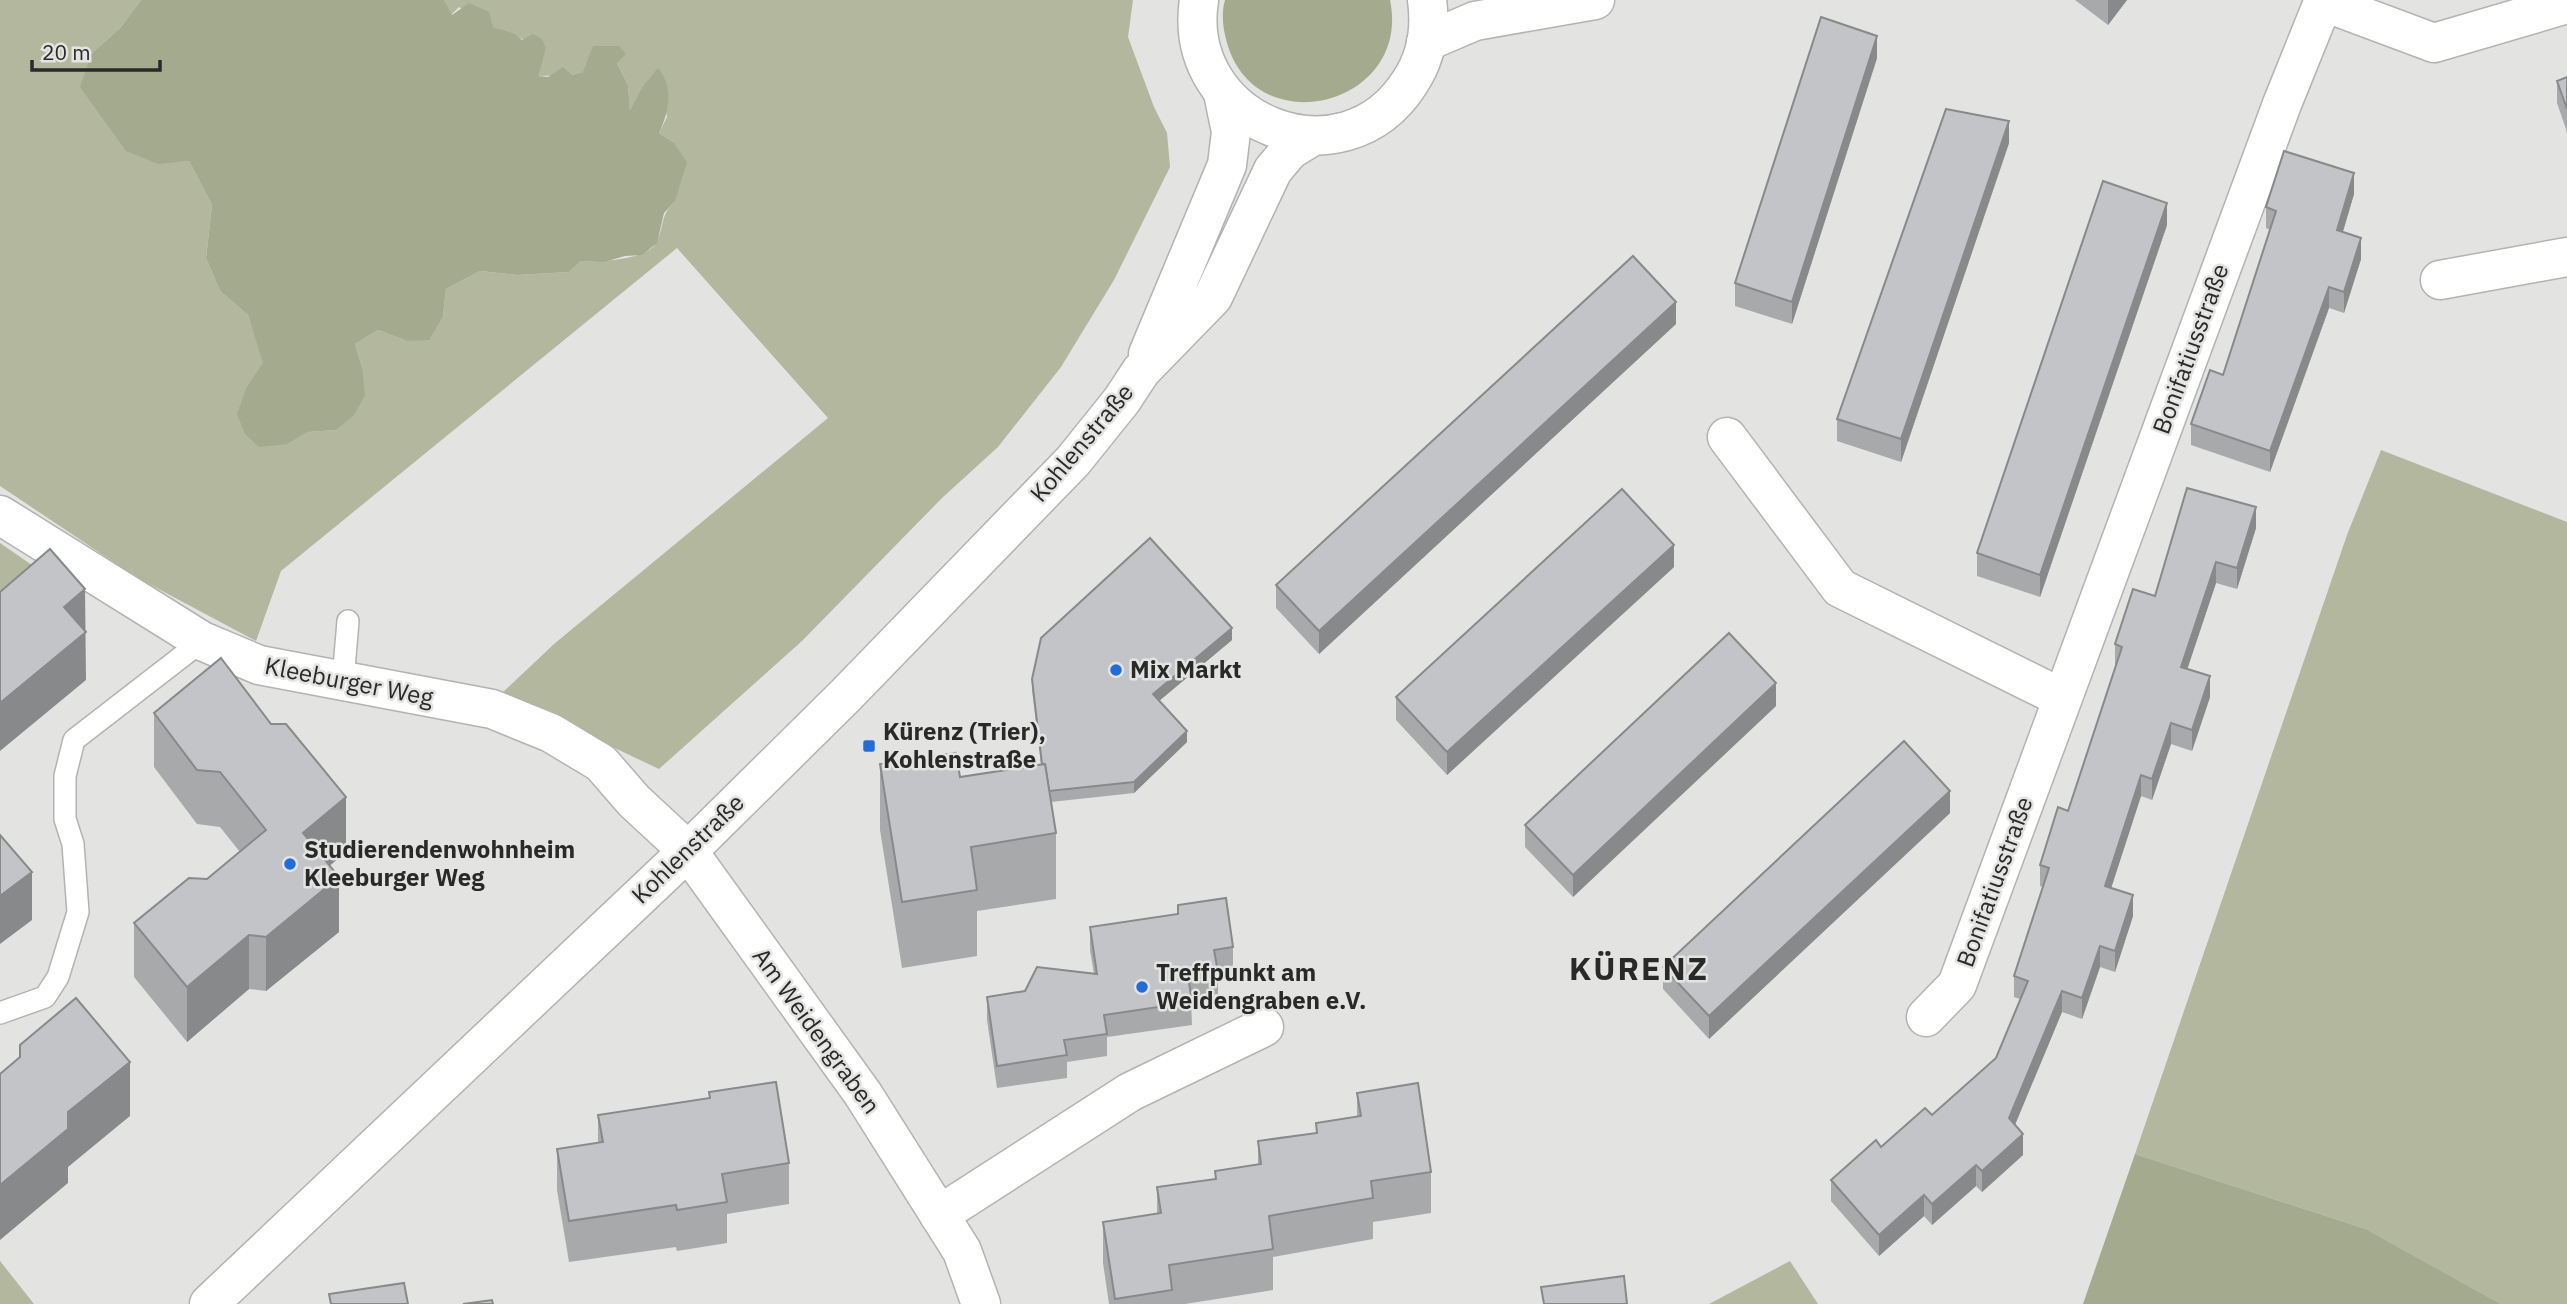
<svg xmlns="http://www.w3.org/2000/svg" width="2567" height="1304" font-family="'IBM Plex Sans',sans-serif">
<rect width="100%" height="100%" fill="#e3e4e1"/>
<!-- green -->
<g fill="#b2b79d">
<path d="M0 0H141L120 28 91 54C108 120 106 168 189 161L212 205 206 258 220 291 248 315 264 363 247 386 288 444 308 432 336 430 362 367 355 344 378 330 407 341 443 316 446 289 480 271 517 275 569 272 581 261C600 262 650 260 657 241 665 223 660 216 675 201L673 142 659 133 667 117 658 69 642 87 630 113 628 85 617 63 572 75 537 76 546 49 493 27 459 7 451 15 444 0H1133L1128 37 1154 107 1167 133 1170 167 1114 280 1061 367 998 447 942 498 802 641 659 769 501 694 554 644 828 418 677 248 281 571 256 641 136 577 0 486Z"/>
<path d="M2381 450 2567 522V1304H2501L2366 1229 2135 1154 2347 535Z"/>
<path d="M0 543 58 583 0 641Z"/>
<path d="M0 1261 34 1304H0Z"/>
<path d="M1790 1261 1818 1304H1709Z"/>
</g>
<!-- forest -->
<g fill="#a4aa8e">
<path d="M141 0H444L452 15 469 3 489 12 493 27 515 34 522 40 533 34 542 39 546 49 538 76 548 77 563 67 572 75 583 72 593 46H619L626 54 617 63 628 85 630 111 642 87 658 68C674 87 669 112 659 133L673 142 687 162 675 201 664 213 657 243 642 255 625 256 604 262 581 261 569 272 517 275 480 271 446 289 443 316 429 340 407 341 378 330 355 344 362 367 365 395 354 415 336 430 308 432 288 444 259 447 245 434 237 414 247 386 263 363 248 315 220 291 206 258 212 205 189 161 158 164 126 151 80 87 91 54 120 28Z"/>
<path d="M1225 0H1390C1412 105 1256 145 1227 43 1223 29 1221 14 1225 0Z"/>
<path d="M2135 1154 2366 1229 2501 1304H2083Z"/>
</g>
<g fill="none" stroke-linecap="round" stroke-linejoin="round">
<!-- lane casing -->
<g stroke="#b3b3b1" stroke-width="24">
<g id="lane">
<path d="M343 680 348 621"/>
<path d="M0 1013 45 997 58 977 78 912 73 844 65 819V776L74 740 202 641"/>
</g>
</g>
<!-- street casing -->
<g stroke="#b3b3b1" stroke-width="41">
<g id="street">
<path d="M2324 2 2434 43 2567 4"/>
<path d="M2440 280 2567 257"/>
<path d="M1727 437 1840 588 2062 698"/>
<path d="M0 515 202 641 259 665 492 709 551 733 601 763 634 801 688 851 863 1094 962 1251 981 1304"/>
<path d="M1926 1017 1957 985 2282 104 2324 0"/>
<path d="M939 1215 1130 1092 1264 1027"/>
</g>
</g>
<!-- secondary casing -->
<g stroke="#b3b3b1" stroke-width="41">
<g id="secondary">
<path d="M1199 0C1180 123 1343 188 1410 82 1426 58 1431 29 1427 0"/>
<path d="M1426 42 1475 21 1595 0"/>
<path d="M1148 354 1227 165 1231 132 1223 93"/>
<path d="M209 1304 688 851 845 696 1073 461 1122 400 1141 371 1213 297 1273 170 1290 150 1313 136"/>
</g>
</g>
<!-- lane -->
<use href="#lane" stroke="#fff" stroke-width="21"/>
<!-- street -->
<use href="#street" stroke="#fff" stroke-width="38"/>
<!-- secondary -->
<use href="#secondary" stroke="#fff" stroke-width="38"/>
</g>
<!-- wall -->
<g fill="#a8a9ab">
<path d="M2075 0H2127L2108 25Z"/>
<path d="M1877 58 1792 324 1735 306V283Z"/>
<path d="M2567 77V132L2557 103V81Z"/>
<path d="M2009 143 1901 462 1837 441V419Z"/>
<path d="M2354 194 2343 232 2361 259 2344 313 2329 308 2270 472 2191 445V424L2223 375 2270 230 2266 228V207Z"/>
<path d="M2167 225 2040 597 1977 576V553Z"/>
<path d="M1676 324 1319 654 1276 608V585Z"/>
<path d="M2256 528 2237 589 2216 583 2187 669 2210 697 2192 751 2171 744 2152 800 2141 796 2111 888 2133 916 2115 972 2100 967 2082 1019 2062 1012 2015 1125 2023 1155 1982 1192 1976 1186 1932 1225 1924 1216 1879 1256 1831 1201V1180L1932 1115 1996 1058 2020 999 2014 997V976L2043 887 2040 886V865L2068 811 2116 666 2115 665V644L2155 596Z"/>
<path d="M1674 567 1447 775 1396 720V697Z"/>
<path d="M1232 640 1159 701 1187 742 1134 793 1051 802 1056 833V899L977 911V956L902 968 880 830V764L960 777 1041 764 1032 690V679Z"/>
<path d="M1776 706 1573 897 1525 847V825Z"/>
<path d="M154 713 346 852 330 865 339 932 266 991 249 989 187 1042 134 977V923L207 879 240 852 220 827 197 824 154 767Z"/>
<path d="M1950 813 1709 1039 1663 989V967Z"/>
<path d="M1178 905 1233 947V970L1218 972V994L1191 998 1192 1025 1107 1037V1056L1067 1062V1078L997 1088 987 1020V997L1025 991 1094 974 1090 950V927L1178 915Z"/>
<path d="M709 1092 789 1163V1204L727 1214V1243L677 1251 676 1247 569 1262 557 1190V1149L598 1143V1115L709 1098Z"/>
<path d="M1357 1093 1431 1172V1213L1373 1222V1239L1273 1257V1290L1185 1304H1109L1103 1263V1222L1157 1214V1187L1215 1179V1171L1258 1164V1141L1316 1133V1123L1357 1117Z"/>
</g>
<!-- shaded-wall -->
<g fill="#88898b">
<path d="M2108 0H2127L2108 25Z"/>
<path d="M1877 36V58L1792 324V302Z"/>
<path d="M2009 121V143L1901 462V439Z"/>
<path d="M2354 173V194L2337 251V230Z"/>
<path d="M2167 203V225L2040 597V575Z"/>
<path d="M2361 238V259L2344 313V292Z"/>
<path d="M2329 287V308L2270 472V451Z"/>
<path d="M1676 302V324L1319 654V631Z"/>
<path d="M2256 507V528L2237 589V568Z"/>
<path d="M1674 545V567L1447 775V752Z"/>
<path d="M2216 562V583L2181 688V667Z"/>
<path d="M85 589 86 680 0 751V703L64 607Z"/>
<path d="M1232 628V640L1153 706V694Z"/>
<path d="M2210 676V697L2192 751V730Z"/>
<path d="M1776 683V706L1573 897V875Z"/>
<path d="M2171 723V744L2152 800V779Z"/>
<path d="M1187 731V742L1134 793V782Z"/>
<path d="M2141 775V796L2105 907V886Z"/>
<path d="M1950 791V813L1709 1039V1016Z"/>
<path d="M346 797V852L303 888V833Z"/>
<path d="M32 872V920L0 944V896Z"/>
<path d="M339 877V932L266 991V937Z"/>
<path d="M2133 895V916L2115 972V951Z"/>
<path d="M249 935V989L187 1042V987Z"/>
<path d="M2100 946V967L2082 1019V998Z"/>
<path d="M2062 991V1012L2009 1139V1118Z"/>
<path d="M130 1062V1116L68 1167V1183L0 1240V1185L68 1112Z"/>
<path d="M2023 1134V1155L1982 1192V1171Z"/>
<path d="M1976 1165V1186L1932 1225V1204Z"/>
<path d="M1924 1195V1216L1879 1256V1235Z"/>
</g>
<!-- building -->
<g fill="#c3c4c7" stroke="#88898b" stroke-width="2">
<path d="M1821 17 1877 36 1792 302 1735 283Z"/>
<path d="M2567 77V109L2557 81Z"/>
<path d="M1946 109 2009 121 1901 439 1837 419Z"/>
<path d="M2284 151 2354 173 2337 230 2361 238 2344 292 2329 287 2270 451 2191 424 2210 370 2223 375 2276 211 2266 207Z"/>
<path d="M2103 181 2167 203 2040 575 1977 553Z"/>
<path d="M1633 256 1676 302 1319 631 1276 585Z"/>
<path d="M2187 488 2256 507 2237 568 2216 562 2181 667 2210 676 2192 730 2171 723 2152 779 2141 775 2105 886 2133 895 2115 951 2100 946 2082 998 2062 991 2009 1118 2023 1134 1982 1171 1976 1165 1932 1204 1924 1195 1879 1235 1831 1180 1876 1140 1881 1147 1925 1108 1932 1115 1996 1058 2028 981 2014 976 2049 868 2040 865 2058 807 2068 811 2122 647 2115 644 2133 589 2155 596Z"/>
<path d="M1622 489 1674 545 1447 752 1396 697Z"/>
<path d="M1150 538 1232 628 1153 694 1187 731 1134 782 1049 791 1045 764H1042L1032 679 1041 638Z"/>
<path d="M50 549 85 589 64 607 86 632 0 703V592Z"/>
<path d="M1729 633 1776 683 1573 875 1525 825Z"/>
<path d="M221 658 271 724H286L346 797 303 833 339 877 266 937 249 935 187 987 134 923 189 878 207 879 266 830 220 772 197 770 154 713Z"/>
<path d="M1904 741 1950 791 1709 1016 1663 967Z"/>
<path d="M956 753 960 777 1045 764 1056 833 971 847 977 890 902 902 880 764Z"/>
<path d="M0 835 32 872 0 896Z"/>
<path d="M1226 898 1233 947 1214 950 1218 972 1188 976 1192 1002 1104 1015 1107 1034 1064 1040 1067 1055 997 1066 987 997 1025 991 1037 967 1097 974 1090 927 1178 914V905Z"/>
<path d="M76 998 130 1062 68 1112V1129L0 1185V1074L20 1057V1045Z"/>
<path d="M776 1082 789 1163 722 1174 727 1202 677 1210 676 1205 569 1221 557 1149 603 1142 598 1115 710 1098 709 1092Z"/>
<path d="M1418 1083 1431 1172 1371 1181 1373 1198 1269 1216 1273 1249 1169 1265 1172 1290 1115 1299 1103 1222 1161 1213 1157 1187 1216 1179 1215 1171 1261 1164 1258 1141 1317 1133 1316 1123 1361 1116 1357 1093Z"/>
<path d="M1624 1276 1627 1304H1544L1541 1287Z"/>
<path d="M404 1283 408 1304H331L329 1294Z"/>
<path d="M492 1300 493 1304H463Z"/>
</g>
<!-- markers -->
<g fill="#236cd7" stroke="#e3e4e1" stroke-width="2.5">
<circle cx="1116" cy="670" r="7"/>
<rect x="862" y="739" width="14" height="14" rx="3.5"/>
<circle cx="290" cy="864" r="7"/>
<circle cx="1142" cy="987" r="7"/>
</g>
<g text-anchor="middle" stroke-width="5" stroke-linejoin="round" paint-order="stroke">
<!-- street labels -->
<g font-size="24" fill="#292928" stroke="#e3e4e1">
<text transform="translate(2191 349) rotate(-70)" y="8">Bonifatiusstraße</text>
<text transform="translate(1082 443) rotate(-50)" y="8">Kohlenstraße</text>
<text transform="translate(349 682) rotate(11)" y="8">Kleeburger Weg</text>
<text transform="translate(688 849) rotate(-44)" y="8">Kohlenstraße</text>
<text transform="translate(1995 882) rotate(-70)" y="8">Bonifatiusstraße</text>
<text transform="translate(816 1031) rotate(54)" y="8">Am Weidengraben</text>
</g>
<!-- poi labels -->
<g font-size="24" font-weight="bold" fill="#292928" stroke="#e3e4e1" text-anchor="start">
<text x="1130" y="678">Mix Markt</text>
<text x="883" y="740">Kürenz (Trier),<tspan x="883" dy="28">Kohlenstraße</tspan></text>
<text x="304" y="858">Studierendenwohnheim<tspan x="304" dy="28">Kleeburger Weg</tspan></text>
<text x="1156" y="981">Treffpunkt am<tspan x="1156" dy="28">Weidengraben e.V.</tspan></text>
</g>
<!-- district labels -->
<g font-size="32" font-weight="bold" letter-spacing="2" fill="#292928" stroke="#e3e4e1">
<text x="1639" y="980">KÜRENZ</text>
</g>
</g>
<!-- scale -->
<path d="M32 60v10h128v-10" fill="none" stroke="#292928" stroke-width="3.5"/>
<text x="42" y="60" font-size="21" fill="#292928" stroke="#e3e4e1" stroke-width="5" paint-order="stroke">20 m</text>
</svg>
